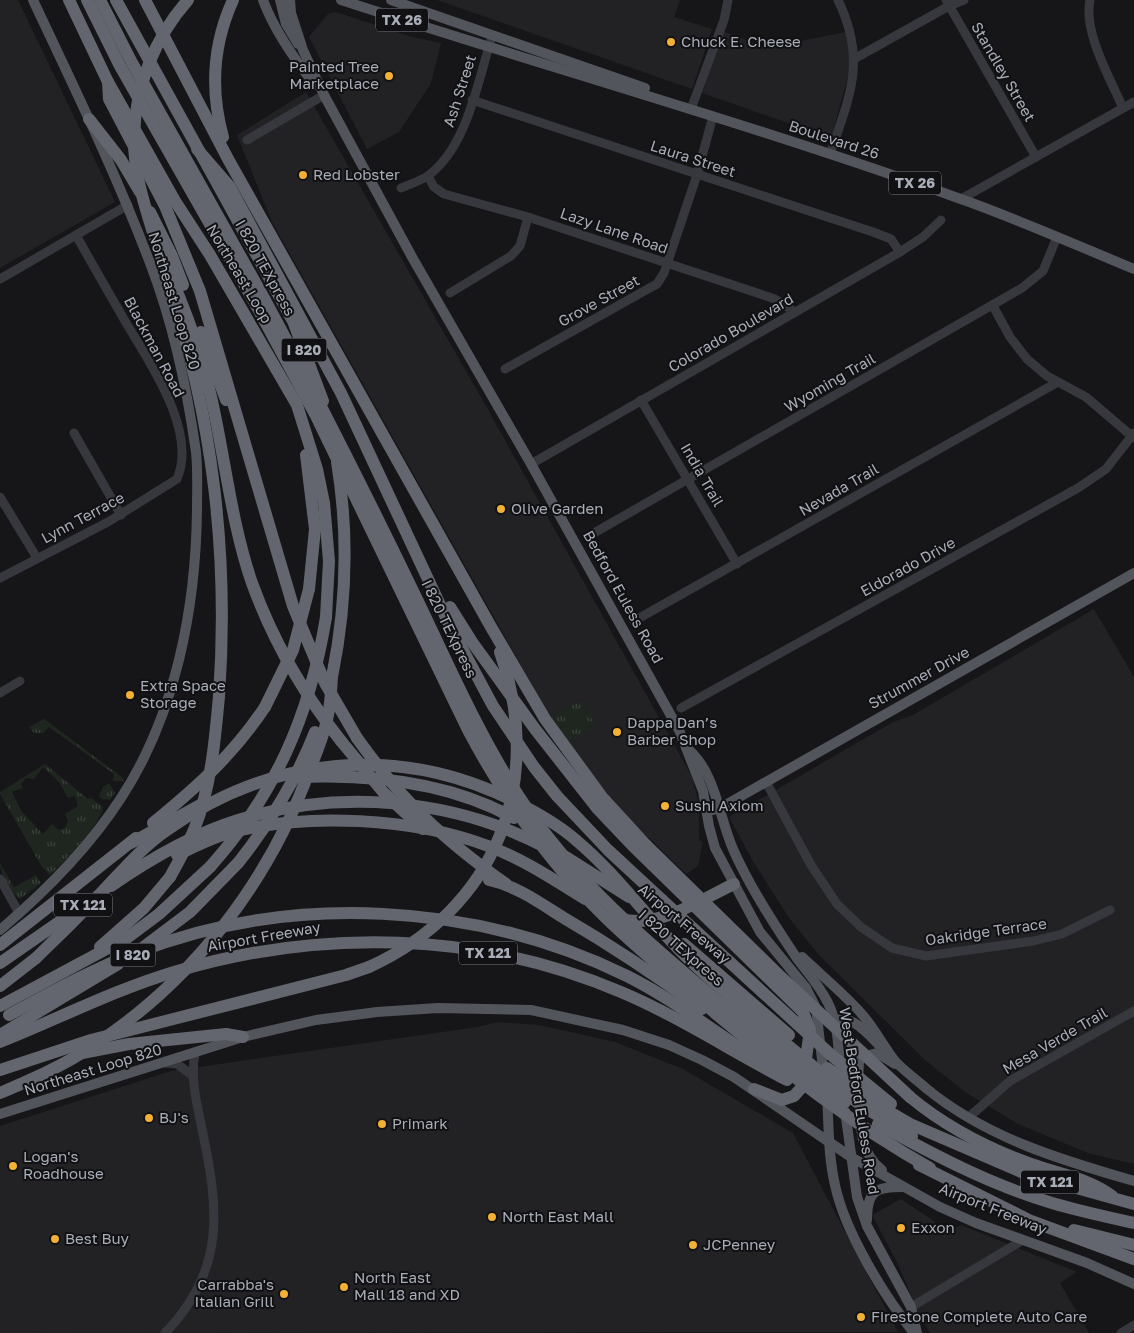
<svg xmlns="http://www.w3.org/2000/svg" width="1134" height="1333" font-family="'Golos Text',sans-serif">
<defs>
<pattern id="grass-tufts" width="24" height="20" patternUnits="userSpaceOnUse" patternTransform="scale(1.25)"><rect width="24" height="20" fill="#1e261f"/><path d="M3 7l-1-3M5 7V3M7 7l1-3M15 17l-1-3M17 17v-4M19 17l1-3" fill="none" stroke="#3c433d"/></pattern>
</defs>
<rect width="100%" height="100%" fill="#161618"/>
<!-- built -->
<g fill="#222225">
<path d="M0 0H18L115 202 0 268Z"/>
<path d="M437 0H680L674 17 712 29 692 89Z"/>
<path d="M336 12 412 37 441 43 431 83 399 132 367 149 309 37 328 14Z"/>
<path d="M723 31 766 48 845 32 850 53 849 73 831 138 702 93Z"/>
<path d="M306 92 486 406 692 777 699 804V840L703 842 698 866 686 874 626 816 594 778 569 742 580 700 550 717 272 222 237 135Z"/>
<path d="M1094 609 1134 677V1164L1088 1153 1018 1124 965 1092 924 1059 819 955 789 918 754 863 729 817 893 722 913 715Z"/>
<path d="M497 1022 539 1025 615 1042 683 1069 793 1133 898 1332 0 1333V1126L171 1071 478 1027Z"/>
<path d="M901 1199 934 1221 943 1235 961 1225 1077 1272 1060 1283 1089 1333H930L917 1310 898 1264 872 1215Z"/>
</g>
<!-- grass -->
<g fill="url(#grass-tufts)" fill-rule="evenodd">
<path d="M580 700 596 726 569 742 550 717Z"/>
<path d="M44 719 119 775 124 779 123 781H113L114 774 49 727 43 733H34L29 727Z"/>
<path d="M45 764 88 799 91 798 103 807C101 825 63 863 50 875L42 867 0 794V792ZM43 767 59 782 68 798 75 796 78 806 65 814 68 821 65 828 59 830 52 824 43 834 22 812 12 792 23 788 21 784 26 778 34 779Z"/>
<path d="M109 783 115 793 110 800 102 799 99 796 103 787Z"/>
<path d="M0 863 14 887 36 875 41 883 20 899C10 891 0 876 0 863Z"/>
</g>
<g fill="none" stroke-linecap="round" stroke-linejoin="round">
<!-- minor -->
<g stroke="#37383d" stroke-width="9">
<path d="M946 0 1036 157"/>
<path d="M1090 0C1083 32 1110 78 1123 108"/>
<path d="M854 59 949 6 964 0"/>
<path d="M472 100 873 232 891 239 900 252"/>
<path d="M691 109 724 20 728 0"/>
<path d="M247 140 324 95"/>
<path d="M830 154C850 96 867 60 838 0"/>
<path d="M428 176 434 187 444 194 528 217 775 299 795 312"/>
<path d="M401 188C410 184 421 181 429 175 467 146 477 84 491 40"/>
<path d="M961 199 1134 102"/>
<path d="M0 279 128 205"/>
<path d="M450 293 511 256 520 246 528 217"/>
<path d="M993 306 1010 337 1027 359 1047 376 1086 397 1134 438"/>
<path d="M505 369 646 290 657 284 664 273 697 175 713 116"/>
<path d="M641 400 737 564"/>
<path d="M74 433 121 515"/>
<path d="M531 464 900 252 923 237 941 220"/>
<path d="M0 497 37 558"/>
<path d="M594 533 1022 288 1043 271 1057 237"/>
<path d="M0 578 108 522 177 479C198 431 149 362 125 321 109 293 92 264 76 235"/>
<path d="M634 621 1058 382"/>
<path d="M0 693 20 681"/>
<path d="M681 708 1078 488 1106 469 1134 433"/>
<path d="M766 782 811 865 837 904 861 927 892 948 926 956 1033 941 1062 934 1110 910"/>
<path d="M0 879 19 913"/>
<path d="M165 1063 177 1064 192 1075"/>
<path d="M969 1117 1010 1081 1134 1011"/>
<path d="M911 1307 1023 1240"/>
<path d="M165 1333C226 1270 219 1209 202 1129 197 1104 190 1079 195 1053"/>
<path d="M1121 1333 1134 1325"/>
</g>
<!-- major -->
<g stroke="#53555c" stroke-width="10">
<path d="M263 0C274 30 295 60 315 85"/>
<path d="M280 0 286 24 298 44"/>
<path d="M290 0 291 13 303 50 324 95 412 257 531 464 679 730 703 791 709 826 715 848 760 932 806 988 816 1008 824 1077"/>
<path d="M341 0C547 67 755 125 958 198 1018 219 1076 245 1134 269"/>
<path d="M391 0 645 88"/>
<path d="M689 750C716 774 719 817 733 849 749 886 773 923 796 957 807 972 820 986 828 1003 838 1022 838 1046 840 1066"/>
<path d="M713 810 729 803 1134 573"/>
<path d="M0 930C46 891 88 849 121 798 176 714 196 607 197 509 197 490 198 471 196 452 187 388 173 323 150 263 116 173 74 87 33 0"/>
<path d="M802 957C821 975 842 992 860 1012 874 1027 883 1046 895 1061 904 1071 917 1080 927 1089 987 1138 1061 1160 1134 1181"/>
<path d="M828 1022C853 1011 868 1035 885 1051"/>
<path d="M858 1082 859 1062 862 1057 877 1053 895 1064"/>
<path d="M827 1097C829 1126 828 1156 835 1185 845 1232 884 1296 914 1333"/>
<path d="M859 1099C861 1125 859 1153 882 1170"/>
<path d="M845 1111 857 1197 867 1226 911 1307 917 1333"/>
<path d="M0 1114 243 1037 316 1020 377 1012 438 1008 531 1010 623 1030 669 1045 702 1060 734 1077 851 1157 940 1207 976 1223 1087 1263 1134 1284"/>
<path d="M867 1220C867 1190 876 1187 903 1187"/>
</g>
<!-- highway -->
<g stroke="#63666e" stroke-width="12">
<path d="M69 0 108 82 175 201 210 255 297 405 317 469 324 503 329 561 326 617"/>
<path d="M87 0 120 66 256 305"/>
<path d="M100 0 131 61 265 300"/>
<path d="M116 0 293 321 323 401"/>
<path d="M145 0 228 159 491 627 545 719 602 797 646 845"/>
<path d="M108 82 109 99 165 206 200 291 293 606 325 683 357 738"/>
<path d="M89 119 121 160 140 192"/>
<path d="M223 137C210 90 213 44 233 0"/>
<path d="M197 149 230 187 341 393 449 624 493 706 534 767 557 796 608 850 662 900"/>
<path d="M150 212 172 256 183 285"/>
<path d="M159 252C185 305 205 362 216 420 227 475 234 531 252 583 273 641 303 693 341 741"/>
<path d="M201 332 226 400"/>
<path d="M306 455 315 529 309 589"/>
<path d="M450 607 472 642 535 729 597 808 635 848 803 1012 810 1030 802 1087 794 1096 782 1100 754 1089"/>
<path d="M332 677C347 604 349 535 337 462"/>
<path d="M298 777C371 774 449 782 514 818"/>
<path d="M153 823C197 787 233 755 265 707"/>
<path d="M131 843 202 804"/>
<path d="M177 855C194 847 211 838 229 833 306 812 414 818 488 846 523 859 554 880 585 899"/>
<path d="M566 857 629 897"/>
<path d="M489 880C517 886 540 903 564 918 612 946 657 976 702 1009"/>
<path d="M111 886C150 859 193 834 238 820 338 789 451 798 543 846"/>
<path d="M620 918C655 931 702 899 734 884"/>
<path d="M0 945 136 838"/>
<path d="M100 947 144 908 170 877"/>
<path d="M141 949 190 912 238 863"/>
<path d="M0 963 88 902"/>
<path d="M0 986 36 958"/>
<path d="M0 1006 127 938 159 914 210 867"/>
<path d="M0 1035 118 964"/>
<path d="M0 1042C58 1019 114 990 174 972 320 928 479 931 621 992 678 1016 731 1051 787 1080"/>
<path d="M82 1053 129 1044 226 1034 243 1037"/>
<path d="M0 1070 91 1040 346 975 369 967"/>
<path d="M910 1097C946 1127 987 1148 1031 1164 1058 1174 1089 1178 1112 1196"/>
<path d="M886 1110 910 1124 1026 1174 1134 1204"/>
<path d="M878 1124C934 1155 991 1185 1052 1203 1079 1211 1107 1217 1134 1223"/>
<path d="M919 1165 1031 1221 1134 1259"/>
<path d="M1074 1230 1134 1245"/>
</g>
<!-- highway-bridge -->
<g stroke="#63666e" stroke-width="12">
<path d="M159 252C148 215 133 176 134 136 135 87 155 37 188 0"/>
<path d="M168 284C213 416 229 557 219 696 215 741 211 787 194 830 187 846 179 861 170 877"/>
<path d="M265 300C317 396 366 494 414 593 447 661 477 732 518 795 573 880 649 944 726 1008 765 1040 802 1074 845 1102"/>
<path d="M256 305 316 416 468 730C503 796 545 857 598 910 634 947 676 979 715 1013 784 1070 851 1124 930 1168"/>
<path d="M265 707 293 650 309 589"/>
<path d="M357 738C401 800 444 840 506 884"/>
<path d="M341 741 384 793 423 829"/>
<path d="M646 845 781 977 910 1097"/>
<path d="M238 863C270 823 296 780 315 732"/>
<path d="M210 867C276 793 310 715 326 617"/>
<path d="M662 900 830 1054 891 1104"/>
<path d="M684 944 789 1035"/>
<path d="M36 958C58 937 80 915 101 893 122 871 142 847 167 830 272 756 398 743 514 801 536 812 558 824 577 841 621 878 653 927 696 966 726 994 758 1020 790 1047 813 1066 836 1087 861 1105 877 1116 895 1125 912 1136"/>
<path d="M369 967C496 909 546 782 500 652"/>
<path d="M9 1015C50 993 91 970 135 953 291 892 476 902 627 976 679 1002 723 1039 772 1069"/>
<path d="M827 1068 886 1110"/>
<path d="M0 1093C33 1079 65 1065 94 1045 194 980 270 880 310 769 317 751 325 733 328 715 331 702 331 690 332 677"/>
</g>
</g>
<!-- markers -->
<g fill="#f2b134" stroke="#111113" stroke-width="2">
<circle cx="671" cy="42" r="5"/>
<circle cx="389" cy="76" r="5"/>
<circle cx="303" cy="175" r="5"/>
<circle cx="501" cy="509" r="5"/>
<circle cx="130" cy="695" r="5"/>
<circle cx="617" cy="732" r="5"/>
<circle cx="665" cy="806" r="5"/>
<circle cx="149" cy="1118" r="5"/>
<circle cx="382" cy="1124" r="5"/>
<circle cx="13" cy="1166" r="5"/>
<circle cx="492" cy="1217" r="5"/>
<circle cx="901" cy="1228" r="5"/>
<circle cx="55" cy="1239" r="5"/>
<circle cx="693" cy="1245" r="5"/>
<circle cx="344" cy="1287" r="5"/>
<circle cx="284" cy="1294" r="5"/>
<circle cx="861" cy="1317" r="5"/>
</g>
<g text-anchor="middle" stroke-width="4" stroke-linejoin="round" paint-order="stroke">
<!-- shield labels -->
<g fill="#111113" stroke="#7b7e86" stroke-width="1">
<rect x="376" y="8.5" width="52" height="23" rx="4"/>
<rect x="889" y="171.5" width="52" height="23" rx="4"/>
<rect x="281.5" y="338.5" width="45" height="23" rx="4"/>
<rect x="54" y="893.5" width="58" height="23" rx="4"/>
<rect x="459" y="941.5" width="58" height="23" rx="4"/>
<rect x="110.5" y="943.5" width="45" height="23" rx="4"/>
<rect x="1021" y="1170.5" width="58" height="23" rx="4"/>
</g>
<g font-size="14" font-weight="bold" fill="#a8adb8">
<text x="402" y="25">TX 26</text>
<text x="915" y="188">TX 26</text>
<text x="304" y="355">I 820</text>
<text x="83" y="910">TX 121</text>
<text x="488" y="958">TX 121</text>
<text x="133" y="960">I 820</text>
<text x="1050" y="1187">TX 121</text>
</g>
<!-- poi labels -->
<g font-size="15" fill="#a8adb8" stroke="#111113" text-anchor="start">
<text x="681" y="47">Chuck E. Cheese</text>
<text x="379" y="72" text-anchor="end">Painted Tree<tspan x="379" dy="17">Marketplace</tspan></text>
<text x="313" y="180">Red Lobster</text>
<text x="511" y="514">Olive Garden</text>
<text x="140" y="691">Extra Space<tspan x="140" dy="17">Storage</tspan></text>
<text x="627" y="728">Dappa Dan’s<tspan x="627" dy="17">Barber Shop</tspan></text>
<text x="675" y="811">Sushi Axiom</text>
<text x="159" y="1123">BJ's</text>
<text x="392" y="1129">Primark</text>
<text x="23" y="1162">Logan's<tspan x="23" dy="17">Roadhouse</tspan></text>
<text x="502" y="1222">North East Mall</text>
<text x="911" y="1233">Exxon</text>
<text x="65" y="1244">Best Buy</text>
<text x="703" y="1250">JCPenney</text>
<text x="354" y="1283">North East<tspan x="354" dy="17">Mall 18 and XD</tspan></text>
<text x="274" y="1290" text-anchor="end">Carrabba's<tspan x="274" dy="17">Italian Grill</tspan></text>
<text x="871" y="1322">Firestone Complete Auto Care</text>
</g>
<!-- street labels -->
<g font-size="15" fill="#a8adb8" stroke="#111113">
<text transform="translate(1003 72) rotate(60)" y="5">Standley Street</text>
<text transform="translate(460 91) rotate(-72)" y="5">Ash Street</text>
<text transform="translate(834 140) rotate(18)" y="5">Boulevard 26</text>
<text transform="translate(693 159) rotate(18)" y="5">Laura Street</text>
<text transform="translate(614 231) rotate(19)" y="5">Lazy Lane Road</text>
<text transform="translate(265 268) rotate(61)" y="5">I 820 TEXpress</text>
<text transform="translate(239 274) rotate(59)" y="5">Northeast Loop</text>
<text transform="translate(174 301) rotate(73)" y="5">Northeast Loop 820</text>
<text transform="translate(599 301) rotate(-29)" y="5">Grove Street</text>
<text transform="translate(731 333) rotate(-30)" y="5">Colorado Boulevard</text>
<text transform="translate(154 347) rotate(62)" y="5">Blackman Road</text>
<text transform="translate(830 383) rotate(-30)" y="5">Wyoming Trail</text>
<text transform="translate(702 475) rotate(60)" y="5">India Trail</text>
<text transform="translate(839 490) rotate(-30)" y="5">Nevada Trail</text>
<text transform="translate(83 518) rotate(-28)" y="5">Lynn Terrace</text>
<text transform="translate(908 567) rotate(-29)" y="5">Eldorado Drive</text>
<text transform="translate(623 597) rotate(61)" y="5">Bedford Euless Road</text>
<text transform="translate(449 629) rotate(64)" y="5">I 820 TEXpress</text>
<text transform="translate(919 678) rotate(-29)" y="5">Strummer Drive</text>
<text transform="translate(684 924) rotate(40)" y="5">Airport Freeway</text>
<text transform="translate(986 932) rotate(-8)" y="5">Oakridge Terrace</text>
<text transform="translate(264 937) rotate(-10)" y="5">Airport Freeway</text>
<text transform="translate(681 948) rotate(41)" y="5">I 820 TEXpress</text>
<text transform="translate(1055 1041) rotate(-30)" y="5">Mesa Verde Trail</text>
<text transform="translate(93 1070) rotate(-17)" y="5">Northeast Loop 820</text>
<text transform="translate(859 1101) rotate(81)" y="5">West Bedford Euless Road</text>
<text transform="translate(993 1209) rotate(22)" y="5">Airport Freeway</text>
</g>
</g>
</svg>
